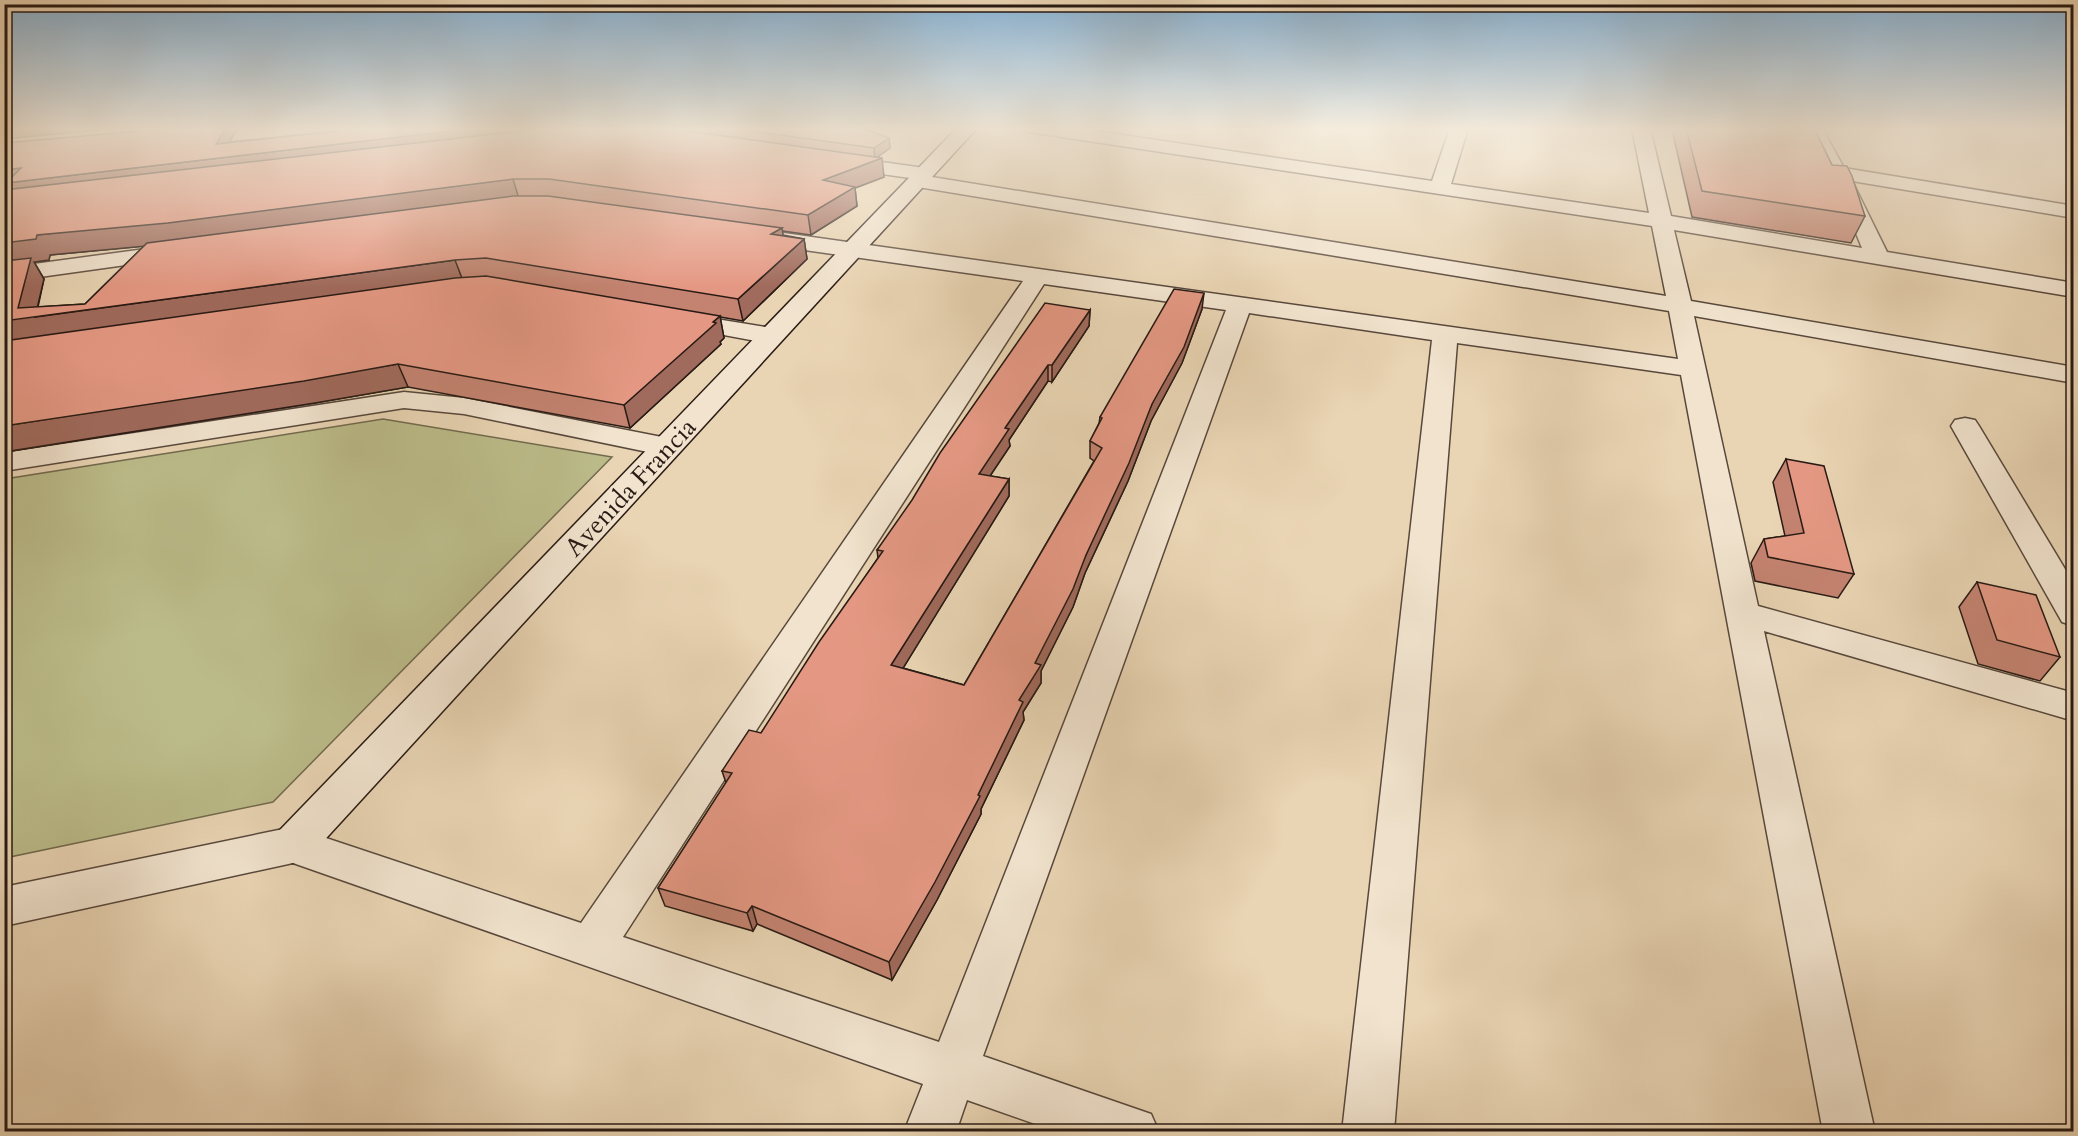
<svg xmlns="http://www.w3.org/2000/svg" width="2078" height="1136" font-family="Cardo,serif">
<rect width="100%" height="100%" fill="#e9d4b3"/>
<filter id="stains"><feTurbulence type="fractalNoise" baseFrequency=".00333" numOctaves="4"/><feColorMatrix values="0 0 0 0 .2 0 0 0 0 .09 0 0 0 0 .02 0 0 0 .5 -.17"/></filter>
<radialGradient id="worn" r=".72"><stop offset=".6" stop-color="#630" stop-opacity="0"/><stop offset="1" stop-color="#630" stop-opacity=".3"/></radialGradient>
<!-- green -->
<path fill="#bbbb89" stroke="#726a4e" stroke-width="1.5" d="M383 419 612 457 273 802 5 858V479Z"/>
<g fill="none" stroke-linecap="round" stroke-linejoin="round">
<!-- street casing -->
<g stroke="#58483c" stroke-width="3">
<g id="street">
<path d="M1026 128H1075L1432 181 1450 128H1468L1451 184 1649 213 1632 128H1650L1671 216 1862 248 1844 204 1804 128H1822L1844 168 2074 206V218L1852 181 1887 252 2074 283V297L1674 230 1691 301 2074 367V383L1694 316 1758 606 2074 693V721L1764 631 1875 1132H1823L1681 375 1457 343 1394 1132H1342L1432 340 1249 313 983 1056 1151 1114 1159 1132H1058L967 1100 956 1132H904L923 1084 293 863 4 926V887L293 827 581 923 1023 281 762 244 754 242 751 237 754 232 762 230 1678 359 1669 311 918 187 911 185 908 181 910 178 840 168 833 166 830 162 833 158 840 156 924 168 931 170 934 174 932 177 1666 296 1652 226 1035 133 1029 132ZM1044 284 1226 310 939 1042 623 937Z"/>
<path d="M175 245 183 247 186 252 183 257 4 282V268Z"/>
<path d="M679 313 772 328 781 331 785 336 781 341 772 344 670 325 667 320 670 315Z"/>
<path d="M404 392 464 398 667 438 677 441 681 447 677 453 667 456 464 414 404 408 4 471V453Z"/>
<path d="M1965 418 1975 420 1979 426 2074 584V626L2062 622 1951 426 1955 420Z"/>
</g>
</g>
<!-- secondary casing -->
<g stroke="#281a14" stroke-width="3">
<path id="secondary" d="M957 128H977L308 858 293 863 278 858 272 845 278 832Z"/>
</g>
<!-- street -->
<use href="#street" fill="#f1e3ce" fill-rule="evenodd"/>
<!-- secondary -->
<use href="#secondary" fill="#f1e3ce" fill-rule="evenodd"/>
</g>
<!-- wall -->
<g fill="#c48371" stroke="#281a14" stroke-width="1.5" fill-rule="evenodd">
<path d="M175 128H238L229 142 338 131 337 128H861L889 138 890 148 877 157 884 177 855 188 857 206 811 235 782 231 783 235 804 239 807 259 743 321 720 317 724 338 720 342 721 344 630 428 408 387 315 403 4 452V190H10L6 183 7 181 4 182ZM144 246 85 304 38 307 44 279 34 262 49 260 50 255Z"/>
<path d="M1675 128H1814L1832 165 1865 216 1851 243 1692 217 1673 134Z"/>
<path d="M1202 309 1182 363 1151 421 1128 481 1085 573 1073 607 1041 671V683L1023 712 1024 720 981 809V814L937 900 892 980 757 924 753 931 665 906 658 888 726 783 722 771 761 733 878 558 877 550 1090 310 1089 326 1052 382 1048 381 1009 440 1010 446 990 476 1009 479V496L903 668 964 685 1094 461 1090 458V441L1099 423 1100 417Z"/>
<path d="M1786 459 1854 574 1838 598 1755 581 1751 563 1764 539 1785 536 1773 482Z"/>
<path d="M1977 582 2060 657 2040 681 1978 664 1959 607Z"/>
</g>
<!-- shaded-wall -->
<g fill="#a06a5c" stroke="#281a14" stroke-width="1.5">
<path d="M4 128H122L4 139Z"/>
<path d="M226 128H238L221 154 216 144Z"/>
<path d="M476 128H567L13 194 6 183Z"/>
<path d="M889 138 890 148 875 159 874 148Z"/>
<path d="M882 158 884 177 855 188 857 206 811 235 808 215 823 180Z"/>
<path d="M21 168 28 179 4 182V170Z"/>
<path d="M513 179 519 199 179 243 50 255 49 260 34 262 44 279 35 317 455 260 463 281 4 345V321L18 308 4 266V243L37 235Z"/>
<path d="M782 228 785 249 771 234Z"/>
<path d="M804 239 807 259 743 321 738 299Z"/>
<path d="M1204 293 1202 309 1182 363 1151 421 1128 481 1085 573 1073 607 1041 671V683L1023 712 1024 720 981 809V814L937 900 892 980 889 962 978 795 1035 663 1086 555 1152 404Z"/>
<path d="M1090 310 1089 326 1052 382V365Z"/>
<path d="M720 316 724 338 720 342 721 344 630 428 624 405Z"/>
<path d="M398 364 408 387 315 403 4 452V426Z"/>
<path d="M1048 365V381L1009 440 1010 446 980 491 979 474 1005 428Z"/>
<path d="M1009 479V496L894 683 891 665Z"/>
<path d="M752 906 757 924 753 931 747 913Z"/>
</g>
<!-- building -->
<g fill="#e49883" stroke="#281a14" stroke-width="1.5">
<path d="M175 128H226L216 144 338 131 337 128H476L6 183 21 168 4 170V143Z"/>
<path d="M547 128H667L882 158 823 180 855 187 808 215 549 179H513L168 223 37 235 36 239 4 243V190Z"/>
<path d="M730 128H861L889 138 874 148Z"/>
<path d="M1686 128H1814L1832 165 1847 166 1852 176 1865 216 1702 191Z"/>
<path d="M513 196H548L782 228 771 234 804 239 738 299 486 258 455 260 4 321V261L31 258 18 308 85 304 147 243Z"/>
<path d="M486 276 720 316 713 322 716 323 624 405 398 364 304 381 4 426V341L455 278Z"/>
<path d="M1174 289 1204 293 1184 347 1152 404 1129 463 1086 555 1073 589 1035 663 1041 665 1019 700 1023 702 978 795 980 796 935 882 889 962 752 906 747 913 658 888 732 773 722 771 749 730 761 733 819 642 883 551 877 550 912 500 940 453 1045 303 1090 310 1052 365H1048L1005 428 1009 429 979 474 1009 479 891 665 964 685 1102 448 1090 441 1102 418 1100 417Z"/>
<path d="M1786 459 1824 466 1854 574 1768 557 1764 539 1804 533Z"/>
<path d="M1977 582 2036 595 2060 657 1997 640Z"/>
</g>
<!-- sky -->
<linearGradient id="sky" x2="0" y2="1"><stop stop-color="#8ab4d5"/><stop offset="0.45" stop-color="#f5ecdd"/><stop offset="1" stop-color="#f5ecdd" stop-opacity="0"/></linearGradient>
<rect width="2078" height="287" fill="url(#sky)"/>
<g text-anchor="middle" stroke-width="5" stroke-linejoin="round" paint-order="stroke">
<!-- street labels -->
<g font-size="26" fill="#281a14" stroke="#f1e3ce">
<text transform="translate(630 487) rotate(-47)" y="9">Avenida Francia</text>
</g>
</g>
<!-- margin -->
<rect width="2078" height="1136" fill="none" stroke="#e9d4b3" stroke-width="24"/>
<rect x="6" y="6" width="2066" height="1124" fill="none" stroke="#281a14" stroke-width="3"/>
<rect x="12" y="12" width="2054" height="1112" fill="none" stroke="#281a14" stroke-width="1.5"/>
<rect width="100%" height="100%" filter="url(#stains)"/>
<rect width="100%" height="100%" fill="url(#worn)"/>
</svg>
